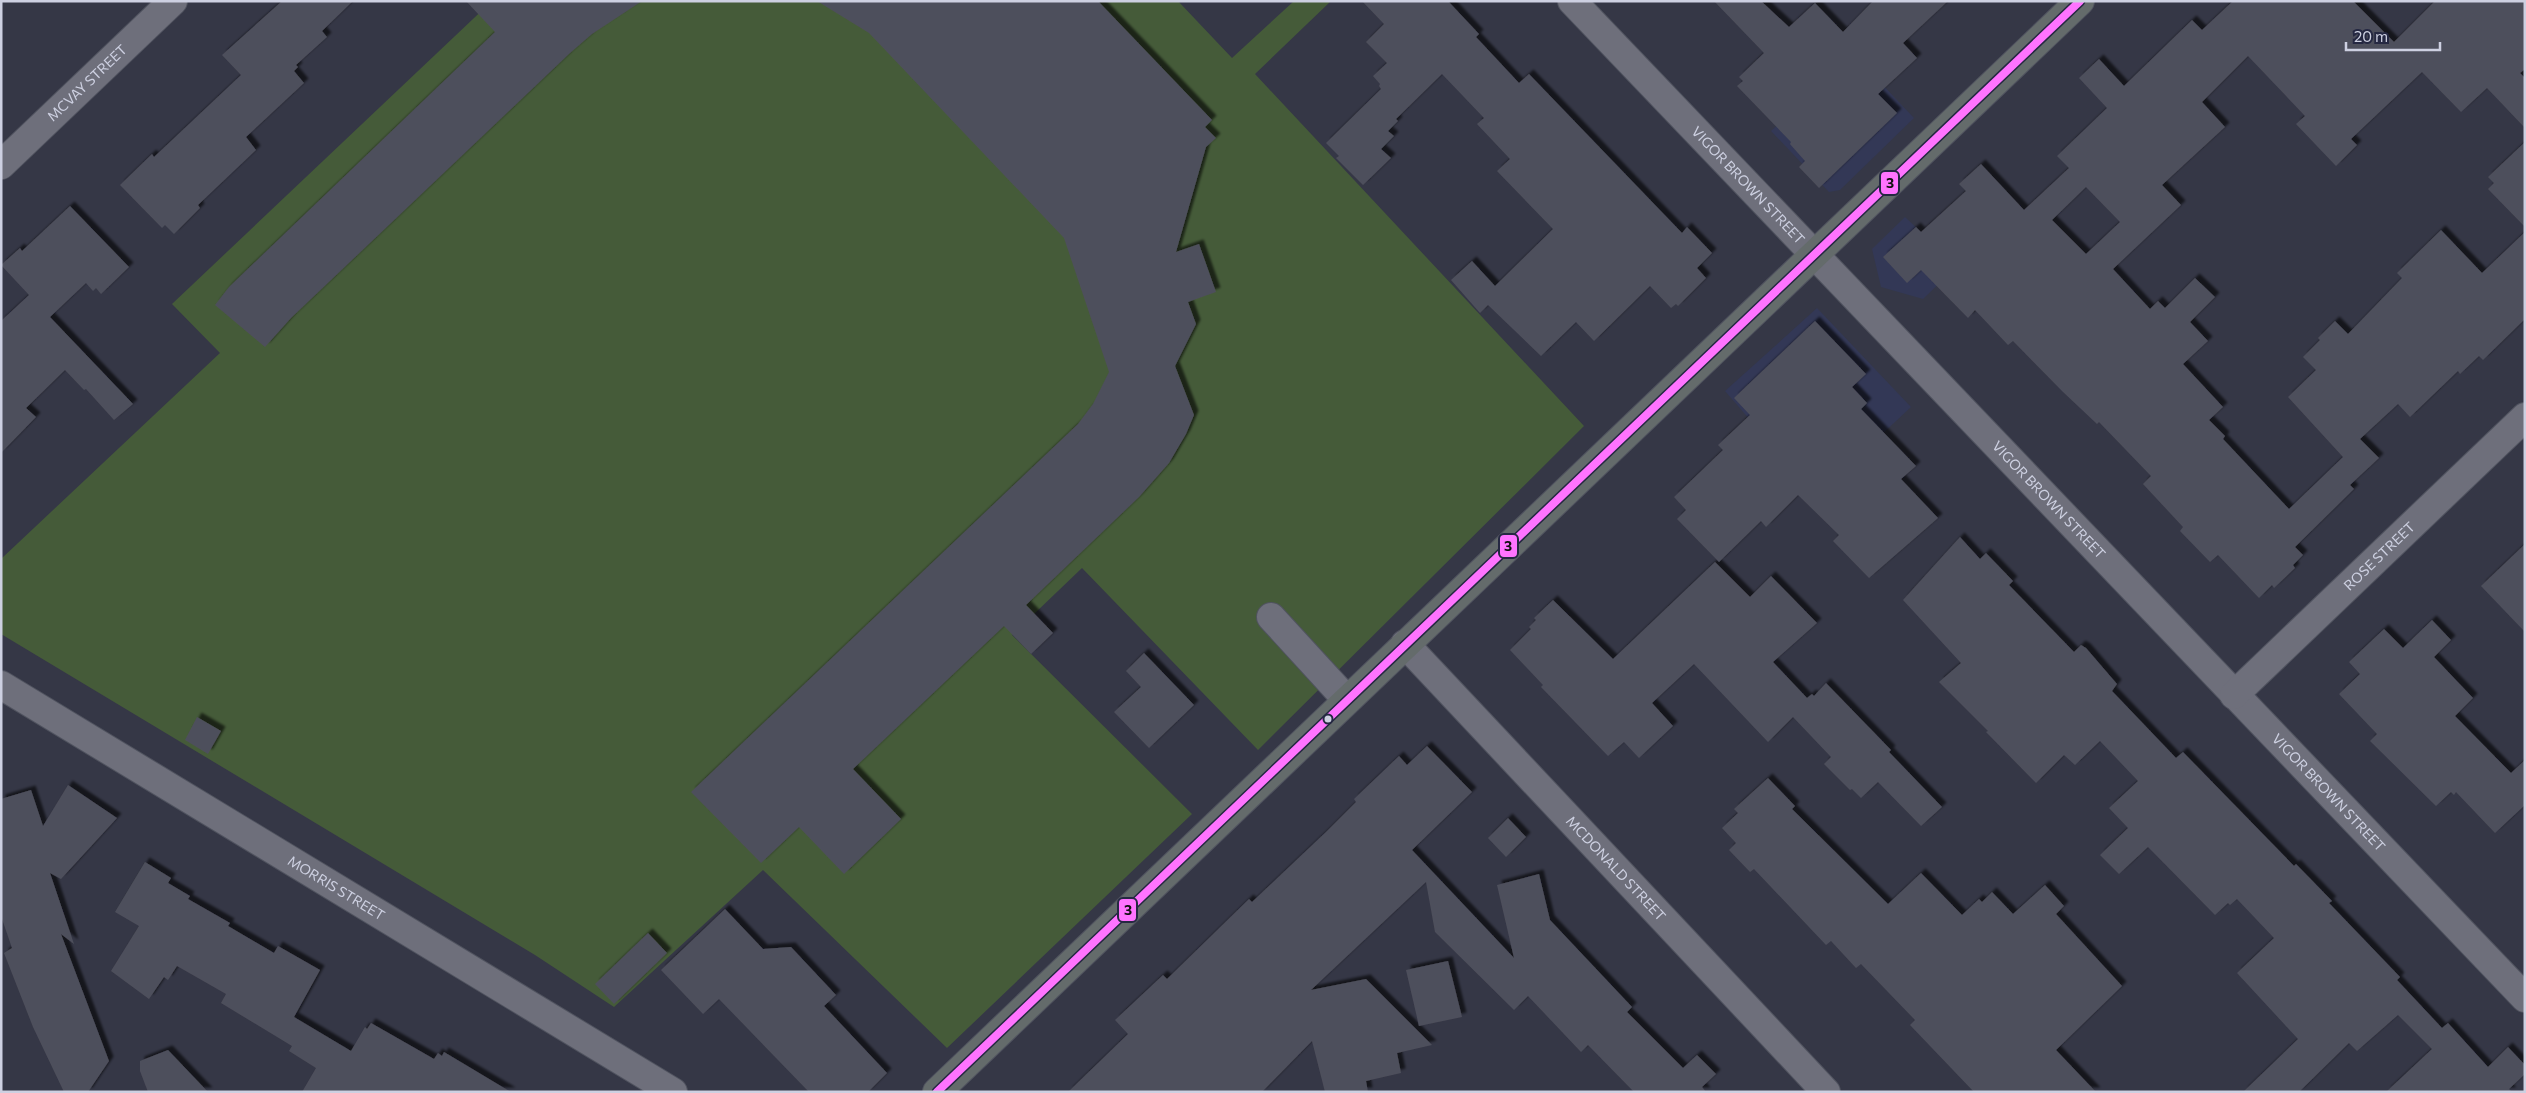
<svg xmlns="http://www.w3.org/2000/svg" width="2526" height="1093" font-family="Commissioner,sans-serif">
<defs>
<filter id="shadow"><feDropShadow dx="4.5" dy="-4.5" stdDeviation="1" flood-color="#0009"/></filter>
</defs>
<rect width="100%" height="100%" fill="#353746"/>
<!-- built -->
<g fill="#333856">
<path d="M1854 55 1914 118 1840 190 1829 192 1771 131Z"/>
<path d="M1905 217 1921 232 1919 233 1954 269 1923 299 1881 287 1872 249Z"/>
<path d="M1817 308 1911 407 1816 496 1725 391Z"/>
</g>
<!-- green -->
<path fill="#455b39" d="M492 1H1178L1232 58 1294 1H1331L1255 74 1584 426 1258 750 1082 568 1012 635 1192 814 947 1048 763 870 614 1007 535 955 1 634V559L220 353 172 304Z"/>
<!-- building -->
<g fill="#4e4f5b" fill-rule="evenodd" filter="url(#shadow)">
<path d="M282 1H353L322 31 327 37 296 65 298 67 294 71 304 83 246 137 256 150 198 205 200 208 174 234 165 225 162 228 120 185 152 154 154 157 241 75 222 55Z"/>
<path d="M466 1H642L592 34 570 53 291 318 265 347 215 305 229 287 495 32Z"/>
<path d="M817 1H1098L1212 120 1205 127 1216 138 1206 147 1176 252 1199 244 1216 292 1188 302 1196 324 1175 366 1194 415 1186 434 1169 463 1139 497 1026 605 1053 633 1031 654 1004 626 853 769 901 819 844 874 799 827 761 863 691 792 1078 424 1093 404 1109 372 1064 238 869 33Z"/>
<path d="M1362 1H1448L1479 34 1476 37 1519 83 1529 74 1682 233 1687 227 1712 253 1697 268 1706 278 1678 306 1676 304 1671 308 1650 286 1594 341 1576 322 1541 356 1488 305 1480 313 1451 280 1472 261 1495 286 1553 229 1497 171 1510 159 1477 124 1484 118 1442 74 1396 119 1398 121 1388 131 1394 136 1381 149 1391 158 1363 185 1336 158 1339 156 1326 143 1381 89 1379 86 1380 84 1373 76 1387 63 1366 42 1384 24Z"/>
<path d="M1714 1H1761L1789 27 1815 3 1843 32 1873 1H1948L1903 43 1917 58 1878 94 1897 113 1819 188 1799 167 1805 161 1790 144 1791 142 1737 86 1743 81 1739 77 1764 53Z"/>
<path d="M2233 1H2353L2394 42 2435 1H2525V69L2520 73 2525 78V128L2487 88 2461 112 2422 72 2351 139 2357 145 2336 166 2296 124 2305 116 2248 56 2202 102 2225 127 2162 185 2181 205 2113 269 2150 309 2158 301 2165 308 2195 278 2215 297 2190 322 2208 341 2183 364 2223 407 2209 420 2225 436 2223 439 2289 509 2343 457 2288 397 2316 370 2303 357 2320 340 2318 338 2335 321 2348 334 2402 278 2397 273 2441 230 2482 273 2525 232V319L2483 360 2479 356 2460 374 2458 371 2410 417 2398 404 2360 439 2379 458 2350 485 2354 489 2295 547 2303 555 2293 565 2295 568 2274 588 2272 585 2259 598 2218 555 2210 562 2180 531 2183 527 2143 484 2151 476 2099 422 2097 424 2062 391 2013 341 2008 345 1975 310 1968 318 1921 270 1907 283 1883 257 1916 227 1921 232 1966 191 1959 184 1981 164 2024 210 2069 168 2057 156 2107 108 2079 78 2099 59 2124 86 2192 20 2202 30ZM2086 187 2120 222 2086 254 2052 220Z"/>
<path d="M2525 142V227L2488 189 2494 183 2488 177Z"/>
<path d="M70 206 129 267 101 294 96 288 93 291 86 283 50 317 133 404 114 420 86 389 84 390 65 370 26 408 36 417 1 453V321L29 295 1 265 20 248 22 251Z"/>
<path d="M1815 321 1866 374 1852 387 1867 403 1861 409 1916 466 1901 479 1938 518 1869 578 1833 541 1839 535 1798 495 1766 527 1761 521 1719 562 1677 519 1686 510 1674 497 1723 450 1718 445 1750 415 1734 398Z"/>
<path d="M1960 537 1980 559 1986 553 2013 581 2009 585 2074 652 2081 645 2086 648 2117 684 2112 691 2134 714 2176 758 2183 752 2294 866 2296 864 2332 901 2329 903 2400 977 2397 980 2442 1028 2448 1023 2488 1067 2508 1047 2525 1065V1074L2509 1089 2512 1092H2386L2432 1049 2398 1015 2357 1051 2349 1043 2299 1092H2243L2298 1039 2237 973 2274 938 2237 899 2230 905 2228 903 2215 915 2148 847 2119 874 2100 855 2128 828 2109 808 2138 781 2100 741 2075 765 2064 755 2036 783 1986 732 1988 731 1939 682 1961 663 1903 600Z"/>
<path d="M2525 544V632L2481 586Z"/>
<path d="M1715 562 1750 597 1771 576 1817 623 1773 662 1807 698 1812 694 1814 696 1826 683 1891 750 1889 752 1942 807 1921 826 1878 782 1861 798 1852 789 1850 790 1824 764 1831 757 1793 717 1768 742 1694 664 1652 703 1673 726 1639 758 1624 742 1608 756 1541 687 1543 685 1510 650 1531 629 1529 627 1536 620 1534 618 1553 600 1613 659Z"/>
<path d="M2432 620 2451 640 2434 657 2473 698 2455 716 2511 773 2525 760V805L2495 833 2456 792 2454 795 2451 792 2436 806 2370 741 2377 734 2339 694 2360 674 2349 662 2384 629 2403 648Z"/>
<path d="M1144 653 1194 705 1149 748 1114 712 1141 687 1126 671Z"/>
<path d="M197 717 221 731 208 754 185 740Z"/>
<path d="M1427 746 1472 792 1412 850 1514 958 1497 885 1539 874 1550 920 1632 1007 1627 1012 1683 1068 1697 1055 1716 1074 1702 1087 1706 1092H1634L1588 1045 1581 1052 1528 996 1514 1010 1435 932 1426 882 1311 990 1366 979 1432 1045 1397 1053 1401 1073 1366 1081 1368 1092H1325L1312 1041 1262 1092H1068L1128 1034 1115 1020 1163 975 1167 979 1249 899 1252 902 1327 831 1356 802 1354 799 1399 756 1407 765Z"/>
<path d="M1768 778 1795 806 1792 809 1888 904 1921 873 1962 915 1979 899 1982 902 1992 892 2013 914 2045 885 2064 906 2056 914 2122 986 2056 1050 2096 1092H1974L1910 1025 1915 1020 1861 964 1856 968 1831 941 1826 945 1754 869 1750 872 1729 850 1736 843 1722 828 1738 813 1734 809Z"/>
<path d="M68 785 117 818 61 879 50 873 74 944 61 934 109 1061 88 1092H64L33 1027 4 953 12 948 1 916V799L31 790 43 826Z"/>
<path d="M1508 818 1526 837 1506 857 1488 838Z"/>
<path d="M145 862 171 878 168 883 190 896 188 899 230 923 228 926 274 953 278 946 320 970 294 1017 351 1051 365 1027 367 1029 371 1023 434 1059 438 1053 442 1056 444 1052 511 1092H302L316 1068 289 1051 292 1046 221 1003 226 994 177 966 168 980 164 977 149 999 111 971 139 926 115 912Z"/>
<path d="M725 909 763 949 791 947 836 995 824 1006 887 1073 868 1092H809L719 999 703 1014 661 970Z"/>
<path d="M648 933 667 953 614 1004 595 984Z"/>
<path d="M1448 961 1462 1017 1419 1026 1406 970Z"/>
<path d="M168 1050 208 1092H148L140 1071V1061Z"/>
</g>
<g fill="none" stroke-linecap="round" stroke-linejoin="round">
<!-- minor casing -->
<g stroke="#50535f" stroke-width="30">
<g id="minor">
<path id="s1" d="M1572 1 2525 998"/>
<path id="s2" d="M1 165 173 1"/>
<path d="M1271 617 1347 700"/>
<path id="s3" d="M1405 644 1826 1092"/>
<path id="s4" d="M1 685 673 1092"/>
<path id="s5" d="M2234 695 2525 417"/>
</g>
</g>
<!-- major casing -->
<g stroke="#50535f" stroke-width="30">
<path id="major" d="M937 1092 2080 1"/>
</g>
<!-- minor -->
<use href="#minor" stroke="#6e6f7b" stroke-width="28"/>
<!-- major -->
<use href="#major" stroke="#646b6b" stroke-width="28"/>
<!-- bus-1 casing -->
<g stroke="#252842" stroke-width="11">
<path id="bus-1" d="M937 1092 2080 1"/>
</g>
<!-- bus-1 -->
<use href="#bus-1" stroke="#ff73ff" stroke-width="8"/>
</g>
<!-- markers -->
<circle fill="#cdd0e1" stroke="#252842" stroke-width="2" cx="1328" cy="719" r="4.5"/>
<g text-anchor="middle" stroke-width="4" stroke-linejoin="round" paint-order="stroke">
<!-- street labels -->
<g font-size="14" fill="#cdd0e1" stroke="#252842">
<text dy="5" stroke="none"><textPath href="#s2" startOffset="119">MCVAY STREET</textPath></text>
<text dy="5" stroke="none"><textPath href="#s1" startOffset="255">VIGOR BROWN STREET</textPath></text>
<text dy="5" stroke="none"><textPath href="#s1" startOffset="690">VIGOR BROWN STREET</textPath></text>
<text dy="5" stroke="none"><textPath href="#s5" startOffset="201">ROSE STREET</textPath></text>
<text dy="5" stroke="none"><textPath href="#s1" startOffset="1095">VIGOR BROWN STREET</textPath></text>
<text dy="5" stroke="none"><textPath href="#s3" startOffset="308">MCDONALD STREET</textPath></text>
<text dy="5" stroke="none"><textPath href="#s4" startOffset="392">MORRIS STREET</textPath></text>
</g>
</g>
<g stroke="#252842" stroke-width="2">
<rect x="1880" y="171" width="19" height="24" rx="5" fill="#ff73ff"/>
<rect x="1499" y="534" width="19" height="24" rx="5" fill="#ff73ff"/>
<rect x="1118" y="898" width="19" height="24" rx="5" fill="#ff73ff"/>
</g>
<g font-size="14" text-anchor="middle" font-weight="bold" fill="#111">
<text x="1890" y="188">3</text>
<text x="1508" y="551">3</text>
<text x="1128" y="915">3</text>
</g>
<!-- border -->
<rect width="2526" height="1093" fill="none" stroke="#cdd0e1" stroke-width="5"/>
<!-- scale -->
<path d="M2346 42v8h94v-8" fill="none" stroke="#cdd0e1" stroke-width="2.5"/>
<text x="2354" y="42" font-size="15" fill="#cdd0e1" stroke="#252842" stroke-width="4" paint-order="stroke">20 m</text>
</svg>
